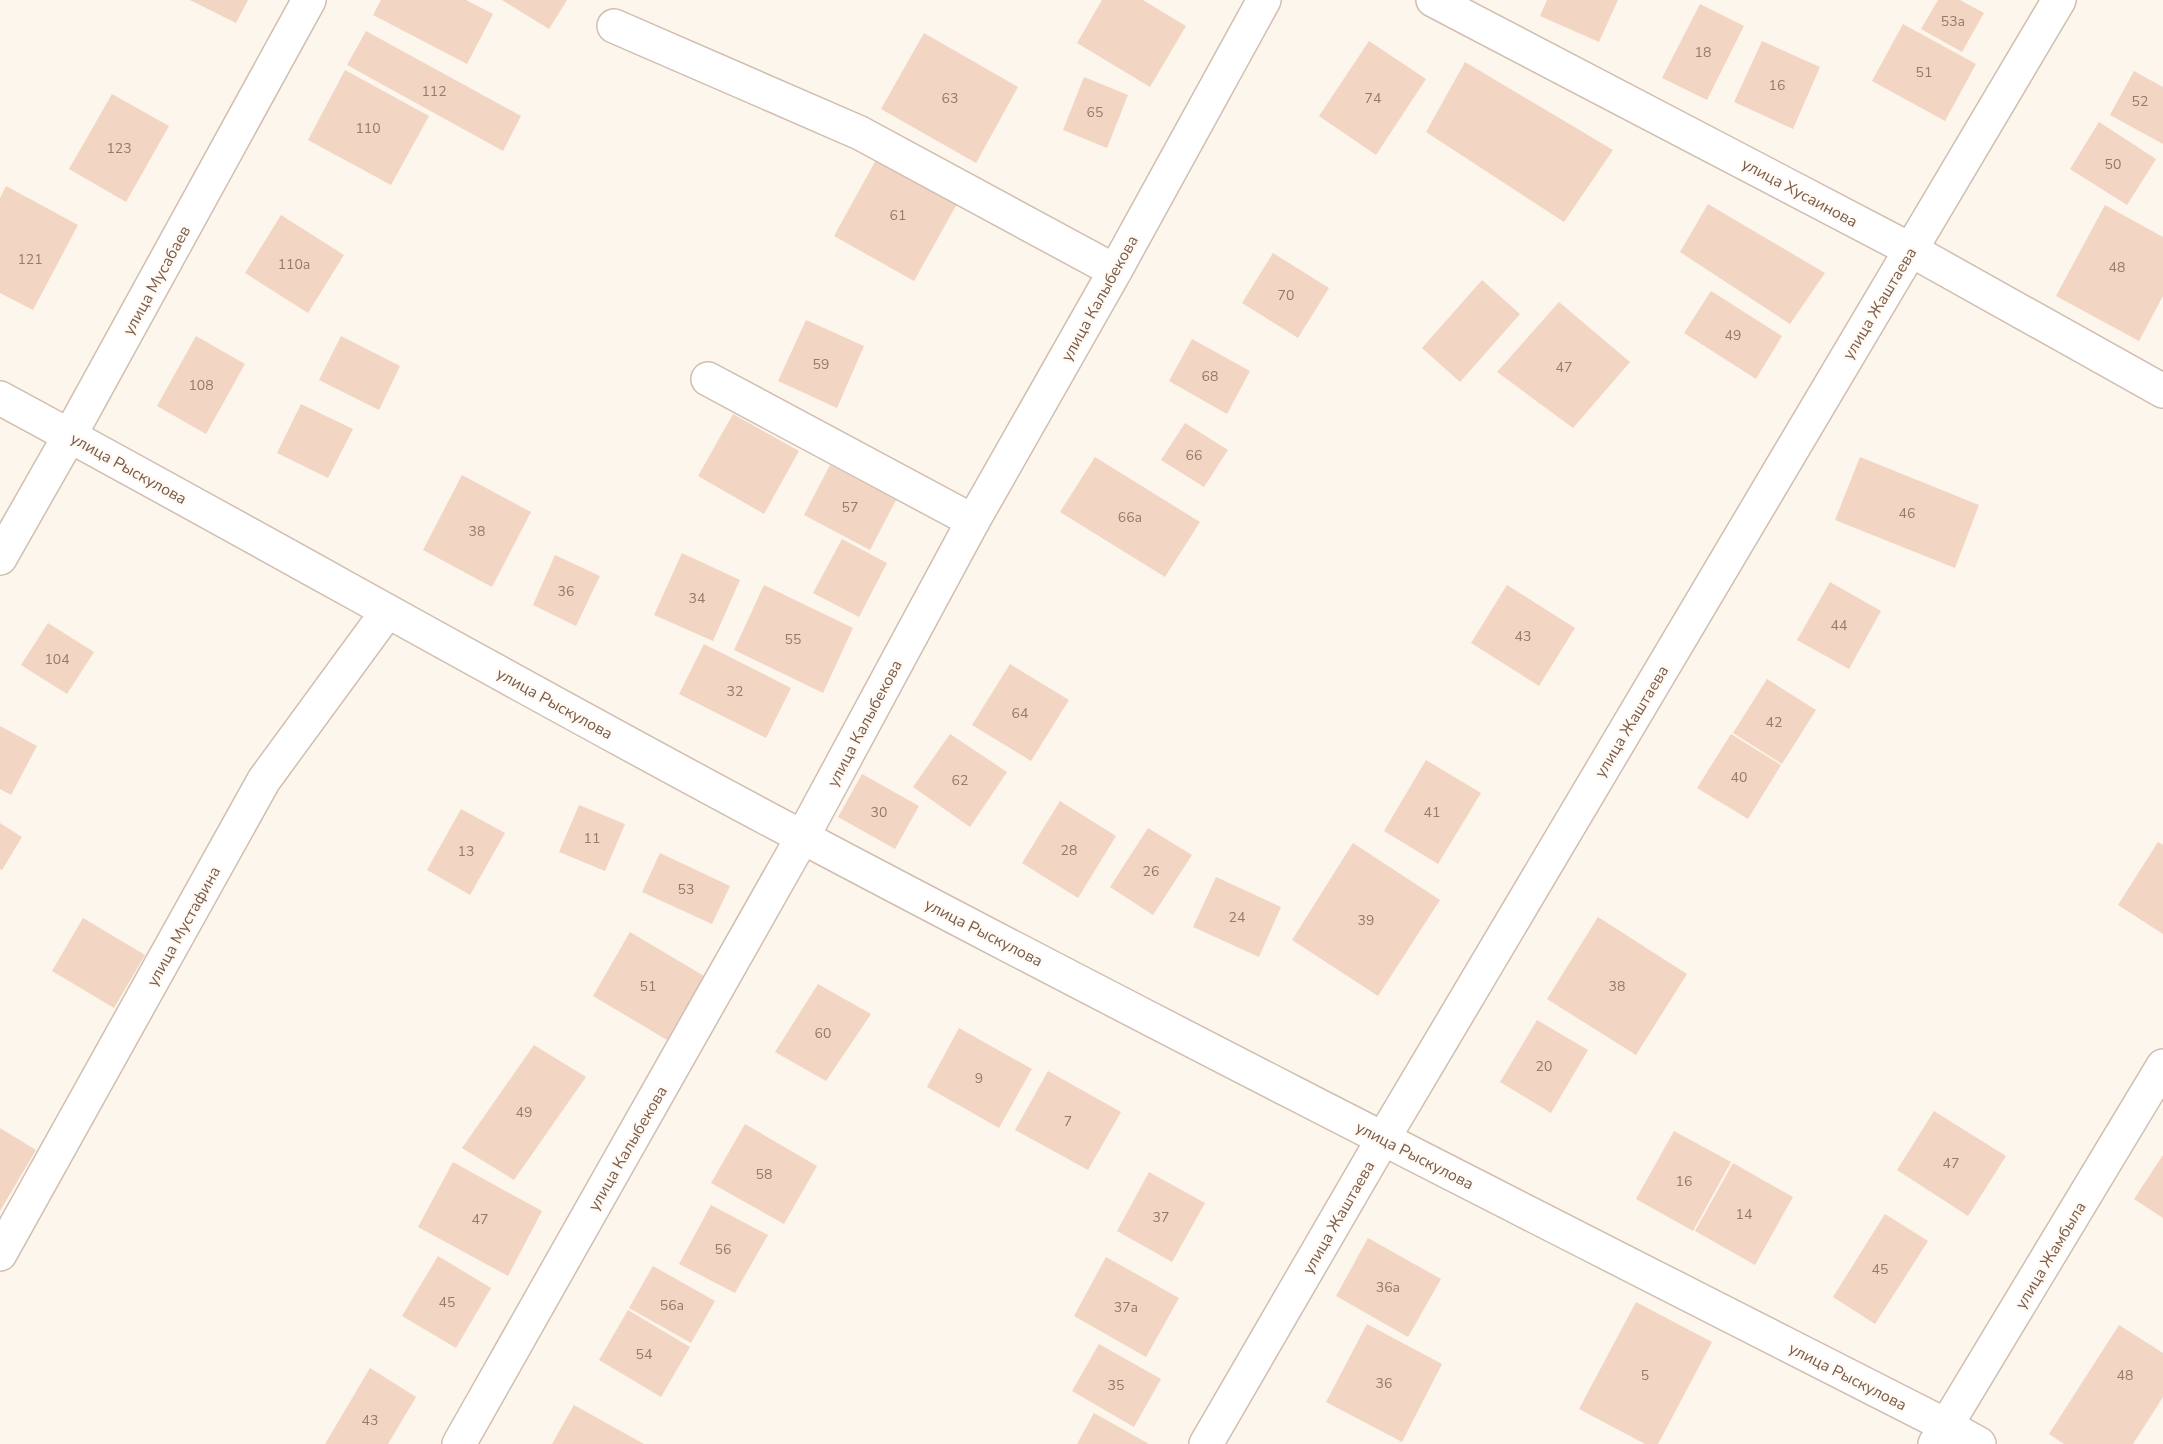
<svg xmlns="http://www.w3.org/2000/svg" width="2163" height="1444" font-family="'Nunito Sans',sans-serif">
<rect width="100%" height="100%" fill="#fdf6ec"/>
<!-- building -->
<g fill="#f3d5c3">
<path d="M190 0H248L236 23Z"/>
<path d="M381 0H466L493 14 467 64 373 15Z"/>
<path d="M502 0H567L549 29Z"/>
<path d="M1102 0H1143L1186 26 1150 87 1077 43Z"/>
<path d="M1547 0H1618L1599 42 1540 16Z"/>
<path d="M1938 0H1960L1984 13 1962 52 1921 29Z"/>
<path d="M1700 4 1744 26 1707 100 1662 78Z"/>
<path d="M1903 24 1976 64 1945 121 1872 81Z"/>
<path d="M366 31 521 116 503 151 347 65Z"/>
<path d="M924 33 1018 87 976 163 881 109Z"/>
<path d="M1369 41 1426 79 1376 155 1319 116Z"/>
<path d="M1762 41 1820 67 1793 129 1734 102Z"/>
<path d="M1465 62 1613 150 1564 222 1426 132Z"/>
<path d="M345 70 429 116 391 185 308 140Z"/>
<path d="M2134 71 2163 87V144L2110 115Z"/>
<path d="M1084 77 1128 95 1107 148 1063 130Z"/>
<path d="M112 94 169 126 126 202 69 169Z"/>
<path d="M2099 122 2156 159 2127 205 2070 169Z"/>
<path d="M882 149 962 195 914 281 834 236Z"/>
<path d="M6 186 78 225 33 310 0 293V198Z"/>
<path d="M1708 204 1825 273 1790 324 1680 252Z"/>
<path d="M2105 205 2163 237V296L2139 341 2056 296Z"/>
<path d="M281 215 344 255 308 313 245 273Z"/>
<path d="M1273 253 1329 288 1298 338 1242 303Z"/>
<path d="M1482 280 1520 314 1460 382 1422 348Z"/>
<path d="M1711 291 1782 336 1756 379 1684 333Z"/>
<path d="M1559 302 1630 362 1573 428 1497 372Z"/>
<path d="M806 320 864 346 837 408 778 381Z"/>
<path d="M196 336 245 364 206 434 157 406Z"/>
<path d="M341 336 400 366 379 410 319 380Z"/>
<path d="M1192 339 1250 371 1227 414 1169 381Z"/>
<path d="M301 404 353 429 328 478 277 453Z"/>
<path d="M733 414 799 451 764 514 698 476Z"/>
<path d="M1185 423 1228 450 1204 487 1161 460Z"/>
<path d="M1095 457 1200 522 1165 577 1060 512Z"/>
<path d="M1860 457 1979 505 1955 568 1835 520Z"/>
<path d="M830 465 896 500 870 550 804 515Z"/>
<path d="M462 475 531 512 492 587 423 550Z"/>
<path d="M842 539 887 563 859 617 813 593Z"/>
<path d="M682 553 740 580 713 641 654 615Z"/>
<path d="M555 555 600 576 576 626 533 605Z"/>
<path d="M1830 582 1881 611 1849 669 1797 640Z"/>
<path d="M764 585 853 628 823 693 734 650Z"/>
<path d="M1507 585 1575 628 1539 686 1471 643Z"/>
<path d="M48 623 94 652 67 694 21 665Z"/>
<path d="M704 644 791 688 766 738 679 694Z"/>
<path d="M1010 664 1069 700 1031 761 972 725Z"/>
<path d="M1767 679 1816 710 1782 764 1733 733Z"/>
<path d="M0 726 37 746 11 795 0 789Z"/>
<path d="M950 734 1007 772 970 827 913 787Z"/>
<path d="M1731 734 1781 765 1748 819 1697 788Z"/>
<path d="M1426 760 1481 793 1438 864 1384 831Z"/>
<path d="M862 774 919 806 895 849 838 817Z"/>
<path d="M1060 801 1116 836 1078 898 1022 863Z"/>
<path d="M579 805 625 824 605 871 559 852Z"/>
<path d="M461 809 505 833 470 895 427 870Z"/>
<path d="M0 823 22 837 2 870 0 869Z"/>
<path d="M1148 828 1192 855 1153 915 1110 887Z"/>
<path d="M2158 842 2163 845V934L2118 905Z"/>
<path d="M1353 843 1440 900 1378 996 1292 940Z"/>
<path d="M660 853 730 886 712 924 642 892Z"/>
<path d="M1216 877 1281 907 1259 957 1193 927Z"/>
<path d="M1598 917 1687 974 1636 1055 1547 999Z"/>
<path d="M83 918 145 955 114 1008 52 971Z"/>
<path d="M630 932 704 976 667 1040 593 996Z"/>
<path d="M818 984 871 1014 826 1081 775 1052Z"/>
<path d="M1537 1020 1588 1050 1551 1113 1500 1082Z"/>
<path d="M959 1028 1032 1069 999 1128 927 1087Z"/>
<path d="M534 1045 586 1077 514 1180 462 1148Z"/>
<path d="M1048 1071 1121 1112 1088 1170 1015 1130Z"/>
<path d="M1934 1111 2006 1156 1968 1216 1897 1170Z"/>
<path d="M745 1124 817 1166 784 1224 711 1183Z"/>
<path d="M0 1128 36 1150 0 1211Z"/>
<path d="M1674 1131 1731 1162 1693 1231 1636 1199Z"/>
<path d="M2163 1155V1218L2134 1199Z"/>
<path d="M453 1162 542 1211 508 1276 418 1227Z"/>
<path d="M1733 1163 1793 1197 1755 1265 1695 1231Z"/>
<path d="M1149 1172 1205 1203 1172 1262 1117 1231Z"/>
<path d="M711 1205 768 1235 735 1293 679 1264Z"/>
<path d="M1885 1214 1928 1241 1875 1324 1833 1297Z"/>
<path d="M1368 1238 1441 1279 1408 1337 1336 1296Z"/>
<path d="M438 1256 491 1288 456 1348 402 1316Z"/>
<path d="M1106 1257 1179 1298 1146 1357 1074 1316Z"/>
<path d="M653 1266 715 1301 691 1343 629 1308Z"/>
<path d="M1636 1302 1712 1342 1658 1444H1645L1579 1409Z"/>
<path d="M628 1310 690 1347 661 1397 599 1360Z"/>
<path d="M1367 1324 1442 1364 1402 1442 1326 1402Z"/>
<path d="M2119 1325 2163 1353V1397L2133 1444H2064L2049 1434Z"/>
<path d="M1099 1344 1161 1379 1134 1427 1072 1391Z"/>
<path d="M370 1368 416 1397 388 1444H325Z"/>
<path d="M574 1405 644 1444H552Z"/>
<path d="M1094 1413 1149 1444H1077Z"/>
</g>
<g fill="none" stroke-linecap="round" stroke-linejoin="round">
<!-- minor casing -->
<g stroke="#d1beb0" stroke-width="36">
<g id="minor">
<path d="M1433 0 1911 250 2163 391"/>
<path d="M614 26 860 133 1115 271"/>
<path d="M708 379 973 521"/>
<path d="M0 398C269 543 535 696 806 839 1184 1039 1566 1232 1947 1426L1979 1444"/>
<path d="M0 558 70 435 309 0"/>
<path d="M0 1254 264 780 387 612"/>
<path d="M459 1444 802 838 973 521 1115 271 1264 0"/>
<path d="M1206 1444 1383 1139 2059 0"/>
<path d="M1935 1444 2163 1066"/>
</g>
</g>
<!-- minor -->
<use href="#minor" stroke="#fff" stroke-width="33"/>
</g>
<g text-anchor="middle" stroke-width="4.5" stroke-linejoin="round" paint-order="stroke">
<!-- number labels -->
<g font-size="14" fill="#987a6a">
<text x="1953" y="26">53а</text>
<text x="1703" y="57">18</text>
<text x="1924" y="77">51</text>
<text x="1777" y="90">16</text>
<text x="434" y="96">112</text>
<text x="950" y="103">63</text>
<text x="1373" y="103">74</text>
<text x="2140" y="106">52</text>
<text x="1095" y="117">65</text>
<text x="368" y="133">110</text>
<text x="119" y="153">123</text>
<text x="2113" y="169">50</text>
<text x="898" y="220">61</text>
<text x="30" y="264">121</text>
<text x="294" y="269">110а</text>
<text x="2117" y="272">48</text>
<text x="1286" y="300">70</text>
<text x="1733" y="340">49</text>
<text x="821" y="369">59</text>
<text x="1564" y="372">47</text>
<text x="1210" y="381">68</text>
<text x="201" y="390">108</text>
<text x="1194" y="460">66</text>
<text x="850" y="512">57</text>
<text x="1907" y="518">46</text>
<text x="1130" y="522">66а</text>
<text x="477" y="536">38</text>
<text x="566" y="596">36</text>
<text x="697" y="603">34</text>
<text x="1839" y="630">44</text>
<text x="1523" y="641">43</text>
<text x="793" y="644">55</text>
<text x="57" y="664">104</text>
<text x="735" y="696">32</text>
<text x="1020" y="718">64</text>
<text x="1774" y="727">42</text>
<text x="1739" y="782">40</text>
<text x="960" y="785">62</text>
<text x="879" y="817">30</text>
<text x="1432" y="817">41</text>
<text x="592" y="843">11</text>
<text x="1069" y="855">28</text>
<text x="466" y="856">13</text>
<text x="1151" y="876">26</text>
<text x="686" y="894">53</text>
<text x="1237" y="922">24</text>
<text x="1366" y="925">39</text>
<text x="648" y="991">51</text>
<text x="1617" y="991">38</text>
<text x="823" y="1038">60</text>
<text x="1544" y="1071">20</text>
<text x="979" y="1083">9</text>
<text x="524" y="1117">49</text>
<text x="1068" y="1126">7</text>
<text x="1951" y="1168">47</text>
<text x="764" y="1179">58</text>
<text x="1684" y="1186">16</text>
<text x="1744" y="1219">14</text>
<text x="1161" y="1222">37</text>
<text x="480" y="1224">47</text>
<text x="723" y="1254">56</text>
<text x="1880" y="1274">45</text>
<text x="1388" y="1292">36а</text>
<text x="447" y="1307">45</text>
<text x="672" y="1310">56а</text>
<text x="1126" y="1312">37а</text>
<text x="644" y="1359">54</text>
<text x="1645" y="1380">5</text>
<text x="2125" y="1380">48</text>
<text x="1384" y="1388">36</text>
<text x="1116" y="1390">35</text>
<text x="370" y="1425">43</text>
</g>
<!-- street labels -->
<g font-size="16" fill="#7a5c4d" stroke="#fffaf3">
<text transform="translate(1800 192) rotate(28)" y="6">улица Хусаинова</text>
<text transform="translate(156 280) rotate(-61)" y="6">улица Мусабаев</text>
<text transform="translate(1099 298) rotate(-61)" y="6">улица Калыбекова</text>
<text transform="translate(1879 303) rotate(-59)" y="6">улица Жаштаева</text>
<text transform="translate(129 468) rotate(29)" y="6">улица Рыскулова</text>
<text transform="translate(555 703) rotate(29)" y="6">улица Рыскулова</text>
<text transform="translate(1631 721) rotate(-59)" y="6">улица Жаштаева</text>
<text transform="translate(864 723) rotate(-62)" y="6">улица Калыбекова</text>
<text transform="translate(183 926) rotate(-61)" y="6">улица Мустафина</text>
<text transform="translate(984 932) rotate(27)" y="6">улица Рыскулова</text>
<text transform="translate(627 1148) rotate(-60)" y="6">улица Калыбекова</text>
<text transform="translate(1415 1155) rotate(27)" y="6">улица Рыскулова</text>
<text transform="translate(1338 1217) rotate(-60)" y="6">улица Жаштаева</text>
<text transform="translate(2050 1255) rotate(-59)" y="6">улица Жамбыла</text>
<text transform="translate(1848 1376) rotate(27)" y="6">улица Рыскулова</text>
</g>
</g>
</svg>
